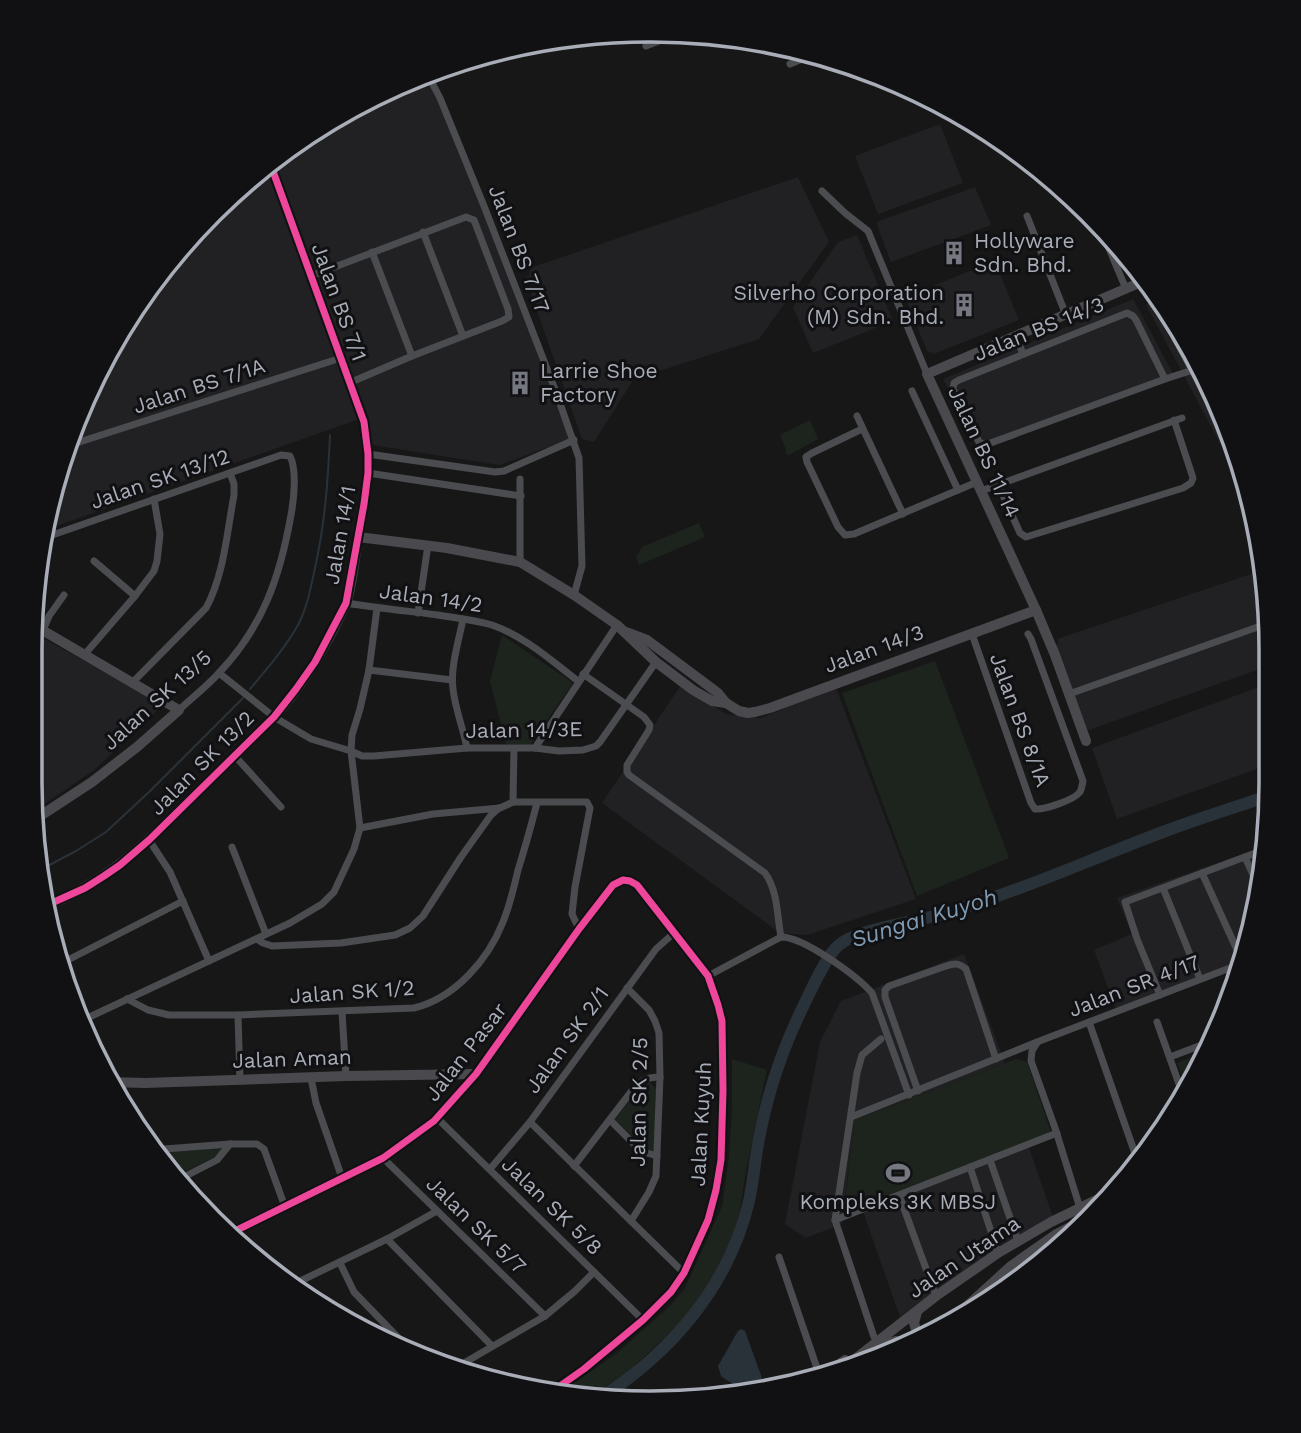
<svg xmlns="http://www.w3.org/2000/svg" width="1301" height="1433" font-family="'Work Sans',sans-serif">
<rect width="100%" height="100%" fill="#171717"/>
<!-- built -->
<g fill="#212123">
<path d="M428 72 527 318 570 439 500 465 372 445 365 417 42 531 77 413 135 305 212 211 305 135 413 77Z"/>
<path d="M940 124 963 183 878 214 855 156Z"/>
<path d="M798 177 829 242 759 339 634 379 594 442 582 439 525 277 530 275V268Z"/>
<path d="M975 187 991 225 891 262 876 222Z"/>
<path d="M857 235 893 321 813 353 793 307 838 242Z"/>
<path d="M995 261 1019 320 934 354 927 351 905 297Z"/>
<path d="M1160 298 1166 305 1224 413 1249 497 1146 305Z"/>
<path d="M1133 299 1176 379 978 450 943 379Z"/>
<path d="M1263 570 1271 650V665L1089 730 1083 724 1055 645 1059 643 1057 639Z"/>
<path d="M37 635 127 684 161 707 94 770 33 812 30 782Z"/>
<path d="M1270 683 1268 765 1117 819 1092 748Z"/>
<path d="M681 685 726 714 761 718 836 688 916 899 807 935 780 933 602 803Z"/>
<path d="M1266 846V863L1244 960 1116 1009 1094 950 1132 934 1117 898Z"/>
<path d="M964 954 1005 1063 854 1120 842 1224 806 1238 785 1224 820 1042 841 1001Z"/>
<path d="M1027 1142 1053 1217 1000 1245 900 1317 861 1206Z"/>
</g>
<!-- green -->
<g fill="#1d241e">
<path d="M810 420 818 439 789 455 786 454V449L780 435Z"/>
<path d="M699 523 705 537 639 565 636 557 642 547Z"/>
<path d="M502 635 573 683 530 745 506 744 490 681Z"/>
<path d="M935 661 1009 858 917 896 842 693Z"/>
<path d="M1207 1051 1189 1092 1177 1063Z"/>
<path d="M732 1059 767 1070 747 1166 739 1215 729 1248 704 1295 670 1333 625 1374 589 1397 555 1394 577 1381 617 1353 671 1305 685 1288 722 1206 729 1157 732 1109Z"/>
<path d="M1016 1059 1027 1062 1051 1132 844 1213 854 1120Z"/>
<path d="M648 1081 657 1089 654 1152 646 1148 615 1120 642 1084Z"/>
<path d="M219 1148 223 1150 220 1154 175 1177 158 1161 153 1153Z"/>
</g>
<!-- water -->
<path fill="#2a3239" d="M741 1329 745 1331 767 1392 747 1394 721 1376 718 1366 738 1331Z"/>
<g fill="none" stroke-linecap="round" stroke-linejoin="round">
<!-- stream -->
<g stroke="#2a3239" stroke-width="2">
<path d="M250 689C267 669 285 648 298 625 307 608 311 587 315 568 325 523 328 481 330 435"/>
<path d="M38 871 76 851 106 832 149 792 243 698"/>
</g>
<!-- river -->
<path stroke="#2a3239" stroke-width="12" d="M600 1398C671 1353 729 1286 749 1201 754 1179 755 1156 760 1134 768 1092 782 1051 800 1013 808 997 826 955 839 945 856 930 911 922 935 916 950 912 965 907 980 902 1042 882 1101 855 1163 832 1197 819 1233 808 1268 796"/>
<!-- street -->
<g stroke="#4b4c50" stroke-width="7">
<path d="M758 40V42"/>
<path d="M646 46 680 33"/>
<path d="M790 64 814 54"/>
<path d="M427 73 440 98 484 206 556 392 579 458 582 566 574 595"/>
<path d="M270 163 364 422 368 454V473L358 537"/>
<path d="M822 191 845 213 868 231 927 374"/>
<path d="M1027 216 1066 315"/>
<path d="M1098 222 1126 289"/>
<path d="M423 232 463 336"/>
<path d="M372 252 412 356"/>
<path d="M311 276 466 217 474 220 508 309 509 317 502 321 412 356 349 383"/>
<path d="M1166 305 1164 318 1234 448"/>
<path d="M1016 336 1023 354"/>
<path d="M1165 379 1136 320 1133 316 1127 313 959 380 954 383 953 389 979 442 985 445 1165 379 1193 370"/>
<path d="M912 391 958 490"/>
<path d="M857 416 903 514"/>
<path d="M862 429 812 453 806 457 807 462 838 527 845 535 854 534 977 482"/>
<path d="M67 446 341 358"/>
<path d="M368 454 495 472 504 471 574 440"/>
<path d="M368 473 521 496"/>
<path d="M998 484 1020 533 1026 537 1183 488 1191 483 1193 478 1174 420"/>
<path d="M981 491 1182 418"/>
<path d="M41 539 281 455 290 456C297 470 294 499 291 515 280 577 263 627 218 674 206 687 192 698 179 710"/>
<path d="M94 561 135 596"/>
<path d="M520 562V479"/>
<path d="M346 603C377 608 407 611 438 615 456 618 475 620 492 625 524 636 552 661 578 681"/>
<path d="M418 613 428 545"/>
<path d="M463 619C459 640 450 668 453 689 455 708 463 728 467 748"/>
<path d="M43 630 49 616 64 595"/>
<path d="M972 634 1031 803 1035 809C1044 810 1074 800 1080 792 1082 788 1082 785 1083 781L1031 639 1028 634"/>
<path d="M85 654 135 596 154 571 157 561 160 534 154 499"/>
<path d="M369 670 452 680"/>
<path d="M219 673 274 717 311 739 351 751 362 756H374L467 748H535L559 751 583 750 596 746 600 742 656 662"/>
<path d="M583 674 644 717 650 725 649 730 627 765V772L629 775 765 873C778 891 777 916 781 937"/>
<path d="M133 682 206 608C224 575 227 532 234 495V484L230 473"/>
<path d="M1069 694 1269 623"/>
<path d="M535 748 617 625"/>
<path d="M234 755 281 807"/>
<path d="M513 802 514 749"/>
<path d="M360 828 433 814 500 808 513 802H587L590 808 575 887 572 914 579 929"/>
<path d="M149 840 170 872 209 961"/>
<path d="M232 847 266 934"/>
<path d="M1245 857 1260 890"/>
<path d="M1202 873 1243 963"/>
<path d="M1163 888 1200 979"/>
<path d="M257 939 263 943 272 946 341 943 395 935 410 928 423 916 461 857 491 815 499 808"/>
<path d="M62 963 183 901"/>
<path d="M708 976 781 937C804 937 857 976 872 993L909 1095"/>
<path d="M627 988 649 1010 655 1021 659 1033 660 1077 656 1176 649 1192 631 1221"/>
<path d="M1160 995 1137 939 1125 902 1266 849"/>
<path d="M127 999 148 1010 169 1015H238L414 1008C455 998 488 960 503 922 510 905 514 887 518 870 525 848 531 826 537 803"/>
<path d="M342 1012 346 1076"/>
<path d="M238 1015 240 1081"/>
<path d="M81 1021 290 923 322 904 334 892 354 849 360 828 351 751 352 735 360 709 369 670 377 608"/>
<path d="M1089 1022 1138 1162"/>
<path d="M1157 1022 1184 1098"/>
<path d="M1037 1043 1032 1051 1031 1061 1055 1128 1080 1208"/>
<path d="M1170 1057 1212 1041"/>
<path d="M476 1074 579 929 613 885 623 880 630 881 637 885 708 976 718 1005 722 1021 723 1091 721 1160 716 1190 708 1220 684 1273 671 1292 643 1320 584 1369 550 1393"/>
<path d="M311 1078 316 1103 342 1178"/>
<path d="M918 1091 885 997V990L889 986 946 966C955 963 959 963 966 969L996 1059"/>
<path d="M851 1117 1037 1042 1243 963"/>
<path d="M437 1118 643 1320"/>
<path d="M610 1120 641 1151 657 1156"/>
<path d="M530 1122 684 1273"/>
<path d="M151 1150 230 1144H257L264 1149 285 1207"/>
<path d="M383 1158 545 1316"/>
<path d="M990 1160 1018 1241"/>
<path d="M574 1166 634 1088C642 1080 648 1077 660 1077"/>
<path d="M970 1167 998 1253"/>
<path d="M490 1169 530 1122 656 949 674 933"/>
<path d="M178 1180 217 1160 230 1144"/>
<path d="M899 1195 936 1296"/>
<path d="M835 1220 1057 1133"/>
<path d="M387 1239 492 1346"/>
<path d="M779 1257 820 1377"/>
<path d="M340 1263 354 1292 411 1351"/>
<path d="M290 1286 387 1239 437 1211"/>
<path d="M874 1337 835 1220 857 1073 862 1055 881 1039"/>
<path d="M457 1367 545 1316 575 1291 594 1272"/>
</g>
<!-- secondary -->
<g stroke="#4a4a4e" stroke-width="10">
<path d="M626 632 647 640 718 693 726 703"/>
<path d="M1086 741 1055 655 1036 610 927 374 1146 280"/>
<path d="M34 820 92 782 137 747 179 710 37 627"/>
<path d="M43 907C114 880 155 834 208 782 229 761 252 740 273 718 302 687 327 644 345 606 352 590 355 555 358 537L447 548 520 562 574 595 617 625 656 662 693 690 712 701 726 703 739 711 748 713 755 712 770 708 1036 610"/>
<path d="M109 1082 145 1083 346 1076 476 1074"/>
<path d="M231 1233 383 1158 434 1121 476 1074"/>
<path d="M917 1312 914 1323 916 1330 924 1335"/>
<path d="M955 1317 1011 1266 1055 1235 1093 1215"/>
<path d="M879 1346 896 1341 901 1344 903 1348"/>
<path d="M841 1370 936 1296 998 1253 1051 1222 1119 1189"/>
<path d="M824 1375 845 1360"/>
</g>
<!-- cycleway casing -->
<g stroke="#111113" stroke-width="11">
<g id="cycleway">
<path d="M43 907 85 888 104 876 120 865 149 840 274 717 296 689 315 662 346 603 364 504 368 473V454L364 422 270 163"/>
<path d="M231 1233 383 1158 434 1121 476 1074 579 929 613 885 623 880 630 881 637 885 708 976 718 1005 722 1021 723 1091 721 1160 716 1190 708 1220 684 1273 671 1292 643 1320 584 1369 550 1393"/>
</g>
</g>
<!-- cycleway -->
<use href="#cycleway" stroke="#ed469a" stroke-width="7"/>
</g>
<!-- icons -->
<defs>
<g id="building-bare" transform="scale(1.89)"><path d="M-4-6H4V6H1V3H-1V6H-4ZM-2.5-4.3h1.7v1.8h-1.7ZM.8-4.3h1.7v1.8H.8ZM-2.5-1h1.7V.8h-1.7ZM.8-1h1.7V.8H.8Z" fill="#757880" stroke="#111113" stroke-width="2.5" paint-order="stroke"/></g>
<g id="stadium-bare" transform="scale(1.89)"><path d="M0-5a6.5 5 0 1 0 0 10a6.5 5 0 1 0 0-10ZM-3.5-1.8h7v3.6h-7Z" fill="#757880" stroke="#111113" stroke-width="2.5" paint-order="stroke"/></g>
</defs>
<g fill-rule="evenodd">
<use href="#building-bare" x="954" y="253"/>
<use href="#building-bare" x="964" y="305"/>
<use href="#building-bare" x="520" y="383"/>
<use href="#stadium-bare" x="898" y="1173"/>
</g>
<g text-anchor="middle" stroke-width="6" stroke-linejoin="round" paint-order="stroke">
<!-- poi labels -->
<g font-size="21" fill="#a8adb8" stroke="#111113" text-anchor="start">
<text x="974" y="248">Hollyware<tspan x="974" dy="24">Sdn. Bhd.</tspan></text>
<text x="944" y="300" text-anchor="end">Silverho Corporation<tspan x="944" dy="24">(M) Sdn. Bhd.</tspan></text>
<text x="540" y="378">Larrie Shoe<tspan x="540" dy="24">Factory</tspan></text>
<text x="898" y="1209" text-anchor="middle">Kompleks 3K MBSJ</text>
</g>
<!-- street labels -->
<g font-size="21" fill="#a8adb8" stroke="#111113">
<text transform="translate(519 249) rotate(69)" y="7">Jalan BS 7/17</text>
<text transform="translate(339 302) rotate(70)" y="7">Jalan BS 7/1</text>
<text transform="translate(1039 329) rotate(-22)" y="7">Jalan BS 14/3</text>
<text transform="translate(199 386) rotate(-18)" y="7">Jalan BS 7/1A</text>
<text transform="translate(984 452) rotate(65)" y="7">Jalan BS 11/14</text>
<text transform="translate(160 479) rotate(-19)" y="7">Jalan SK 13/12</text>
<text transform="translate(340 535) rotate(-80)" y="7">Jalan 14/1</text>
<text transform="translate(431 598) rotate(8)" y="7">Jalan 14/2</text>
<text transform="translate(874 649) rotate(-20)" y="7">Jalan 14/3</text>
<text transform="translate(157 700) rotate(-42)" y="7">Jalan SK 13/5</text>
<text transform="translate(1020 720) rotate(70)" y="7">Jalan BS 8/1A</text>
<text transform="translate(524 730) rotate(-1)" y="7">Jalan 14/3E</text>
<text transform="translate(202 763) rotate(-45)" y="7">Jalan SK 13/2</text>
<text transform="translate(1134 986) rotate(-21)" y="7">Jalan SR 4/17</text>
<text transform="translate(352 992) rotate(-4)" y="7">Jalan SK 1/2</text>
<text transform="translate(567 1040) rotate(-54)" y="7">Jalan SK 2/1</text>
<text transform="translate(466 1052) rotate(-52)" y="7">Jalan Pasar</text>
<text transform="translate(292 1059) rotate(-2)" y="7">Jalan Aman</text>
<text transform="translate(639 1102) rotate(-89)" y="7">Jalan SK 2/5</text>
<text transform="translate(701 1124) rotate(-87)" y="7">Jalan Kuyuh</text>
<text transform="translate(552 1206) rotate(44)" y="7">Jalan SK 5/8</text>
<text transform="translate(476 1225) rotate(44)" y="7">Jalan SK 5/7</text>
<text transform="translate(964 1257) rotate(-34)" y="7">Jalan Utama</text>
</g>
<!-- water labels -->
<g font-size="23" font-style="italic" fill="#7f9bb3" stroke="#111113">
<text transform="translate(924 918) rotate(-17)" y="8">Sungai Kuyoh</text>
</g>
</g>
<!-- crop -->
<path d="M0 0H1301V1433H0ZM650 42H651A608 608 0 0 1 1259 650V783A608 608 0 0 1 651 1391H650A608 608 0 0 1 42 783V650A608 608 0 0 1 650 42Z" fill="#111113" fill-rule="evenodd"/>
<path fill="none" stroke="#a8adb8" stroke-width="3.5" d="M650 42H651A608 608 0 0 1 1259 650V783A608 608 0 0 1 651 1391H650A608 608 0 0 1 42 783V650A608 608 0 0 1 650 42Z"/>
</svg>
